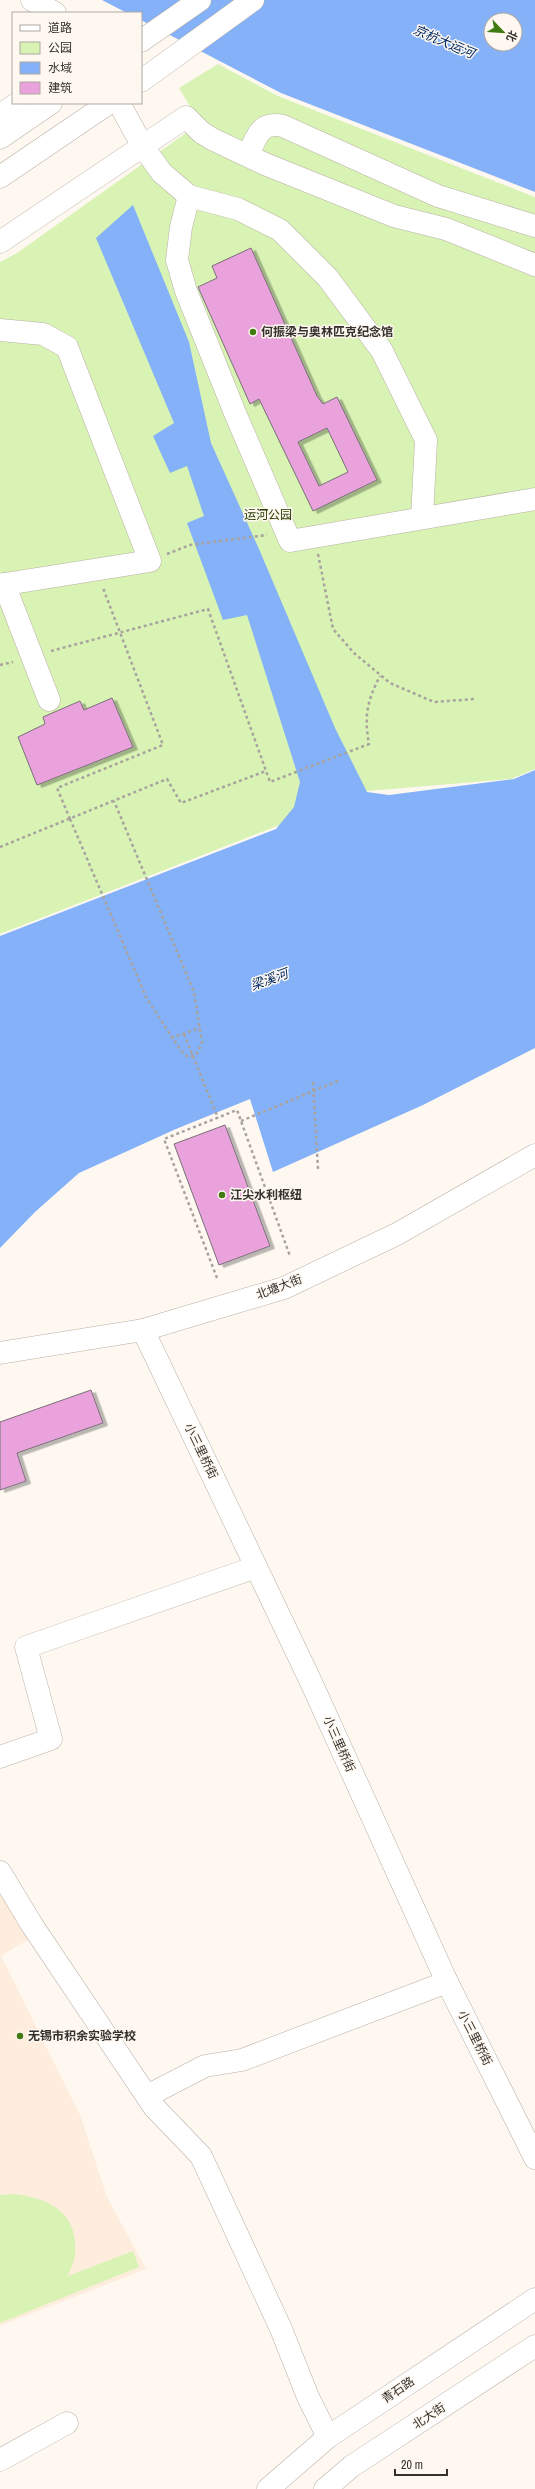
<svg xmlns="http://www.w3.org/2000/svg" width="535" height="2489" font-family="'Archivo Narrow','Noto Sans SC',sans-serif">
<defs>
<filter id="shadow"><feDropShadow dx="4.5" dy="2.5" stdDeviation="0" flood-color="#0004"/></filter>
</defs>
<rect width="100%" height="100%" fill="#fef8f1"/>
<!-- built -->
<path fill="#feeddd" d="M0 1884 31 1938 1 1956 80 2115 107 2197 146 2269 0 2326Z"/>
<!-- green -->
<g fill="#d8f3b4">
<path d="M218 64 278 96 535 197V769L511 779 367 791 0 934V262L17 253 200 123 179 88Z"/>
<path d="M15 2194C52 2199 79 2214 75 2256 74 2263 70 2270 68 2276L133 2251 139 2267 0 2323V2195Z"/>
</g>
<!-- water -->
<g fill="#84b1f7" fill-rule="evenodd">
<path d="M102 0H535V192L281 93 141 20V13H127ZM491 20H515V44H491Z"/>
<path d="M133 205 189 342 211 443 259 549 335 728 367 792 389 795 514 779 535 770V1048L423 1105 273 1172 250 1099 176 1129 79 1173 35 1212 0 1248V936L276 829 294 807 300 782 247 615 223 620 187 523 204 516 187 466 170 473 153 436 174 423 96 238Z"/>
</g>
<!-- building -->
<g fill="#e9a2dc" stroke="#796e77" fill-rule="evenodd" filter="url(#shadow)">
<path d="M251 248 317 396 323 404 337 397 377 480 313 511 259 399 250 404 198 287 217 278 212 266ZM327 428 348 472 319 486 298 442Z"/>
<path d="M112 698 133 747 37 785 18 737 45 724 43 717 80 701 84 710Z"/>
<path d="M225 1125 270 1246 219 1265 174 1144Z"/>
<path d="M91 1390 103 1423 17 1453 26 1481 0 1490V1422Z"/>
</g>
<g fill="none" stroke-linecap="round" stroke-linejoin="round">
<!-- minor casing -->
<g stroke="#bab0a6" stroke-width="23">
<g id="minor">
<path d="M32 0 55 13"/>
<path d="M119 103 143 147 162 173 189 196 238 209 280 230 328 278 382 351 426 440 422 518"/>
<path d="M0 115 18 103"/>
<path d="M248 155C257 137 259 121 283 126L438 196 535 226"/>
<path d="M189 196 181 227 177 260 186 291 235 413 290 541 535 499"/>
<path d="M0 242 186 117 201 132 212 139 265 164 394 216 446 229 535 265"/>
<path d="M0 330 43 334 67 347 150 561 0 585"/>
<path d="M4 584 49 700"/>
<path d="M143 1330 311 1682 447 1982 535 2158"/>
<path d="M0 1757 51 1739 26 1647 256 1567"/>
<path d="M0 1872 32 1925 154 2107 201 2156 281 2329 308 2397 328 2437"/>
<path d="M147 2096 205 2066 242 2060 447 1982"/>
<path d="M0 2460 67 2423"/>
</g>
</g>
<!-- major casing -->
<g stroke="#bab0a6" stroke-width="23">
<g id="major">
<path d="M141 41 200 0"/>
<path d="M141 81 253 0"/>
<path d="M0 138 51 103"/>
<path d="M0 177 109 103"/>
<path d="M0 1353 143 1330 284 1288 397 1234 535 1155"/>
<path d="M268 2489 328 2437 535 2299"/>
<path d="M325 2489 352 2466 535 2346"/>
</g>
</g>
<!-- path -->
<g stroke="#a8a39e" stroke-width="2.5" stroke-dasharray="3 3" stroke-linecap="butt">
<path d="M167 554 190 545 267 535"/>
<path d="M318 554 333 629 354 653 390 683 434 702 474 699"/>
<path d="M51 651 208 609 270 782 369 744C364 716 367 701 380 676"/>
<path d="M0 665 13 662"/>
<path d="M70 819 57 788 163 745 103 588"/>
<path d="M0 847 167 779 181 803 266 771"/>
<path d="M184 1034 218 1118"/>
<path d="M171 1038 200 1028"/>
<path d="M313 1082 318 1169"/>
<path d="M241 1121 340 1080"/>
<path d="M217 1278 164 1139 237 1110 290 1256"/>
</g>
<!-- minor -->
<use href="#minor" stroke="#fff" stroke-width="22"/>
<!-- major -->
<use href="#major" stroke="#fff" stroke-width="22"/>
<!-- path-bridge -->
<path stroke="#a8a39e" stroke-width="2.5" stroke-dasharray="3 3" stroke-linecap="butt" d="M70 819 147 999 181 1051 188 1057 196 1055 202 1043 194 992 114 801"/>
</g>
<!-- markers -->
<g fill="#407a11" stroke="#fef8f1" stroke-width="1.5">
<circle cx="253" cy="332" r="4"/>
<circle cx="222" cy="1195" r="4"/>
<circle cx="20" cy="2036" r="4"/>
</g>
<g text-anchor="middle" stroke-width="3" stroke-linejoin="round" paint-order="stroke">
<!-- poi labels -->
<g font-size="12" font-weight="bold" fill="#35312d" stroke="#fef8f1" text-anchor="start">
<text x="261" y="336">何振梁与奥林匹克纪念馆</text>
<text x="230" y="1199">江尖水利枢纽</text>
<text x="28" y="2040">无锡市积余实验学校</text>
</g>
<!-- park labels -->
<g font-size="12" fill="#283b00" stroke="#fef8f1">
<text x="268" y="519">运河公园</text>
</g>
<!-- street labels -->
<g font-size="12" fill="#35312d" stroke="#fef8f1">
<text transform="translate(279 1287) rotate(-21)" y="4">北塘大街</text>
<text transform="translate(201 1451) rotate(64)" y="4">小三里桥街</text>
<text transform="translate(339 1744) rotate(66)" y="4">小三里桥街</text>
<text transform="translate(475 2038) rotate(63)" y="4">小三里桥街</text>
<text transform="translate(398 2390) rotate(-34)" y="4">青石路</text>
<text transform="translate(429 2416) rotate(-33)" y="4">北大街</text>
</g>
<!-- water labels -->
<g font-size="13" font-style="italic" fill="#022b66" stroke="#fef8f1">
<text transform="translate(444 41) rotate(23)" y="5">京杭大运河</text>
<text transform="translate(269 979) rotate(-20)" y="5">梁溪河</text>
</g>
</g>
<!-- legend -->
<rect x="12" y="12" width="130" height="92" fill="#fef8f1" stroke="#aea8a3"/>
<rect x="20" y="25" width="20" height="6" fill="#ffffff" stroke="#aea8a3"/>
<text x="48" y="32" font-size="12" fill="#35312d">道路</text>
<rect x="20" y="42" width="20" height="12" fill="#d8f3b4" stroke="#aea8a3"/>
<text x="48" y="52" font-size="12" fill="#35312d">公园</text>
<rect x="20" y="62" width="20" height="12" fill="#84b1f7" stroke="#aea8a3"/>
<text x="48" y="72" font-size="12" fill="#35312d">水域</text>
<rect x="20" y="82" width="20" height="12" fill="#e9a2dc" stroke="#aea8a3"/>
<text x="48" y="92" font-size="12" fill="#35312d">建筑</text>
<!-- north arrow -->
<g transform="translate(503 32) rotate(115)"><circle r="19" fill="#fef8f1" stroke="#aea8a3"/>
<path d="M0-3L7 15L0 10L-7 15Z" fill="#407a11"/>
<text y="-6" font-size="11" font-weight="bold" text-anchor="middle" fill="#35312d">北</text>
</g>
<!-- scale -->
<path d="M395 2469v6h52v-6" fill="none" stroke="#35312d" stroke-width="2"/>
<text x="401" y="2469" font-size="12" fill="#35312d" stroke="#fef8f1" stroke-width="3" paint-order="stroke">20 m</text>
</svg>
